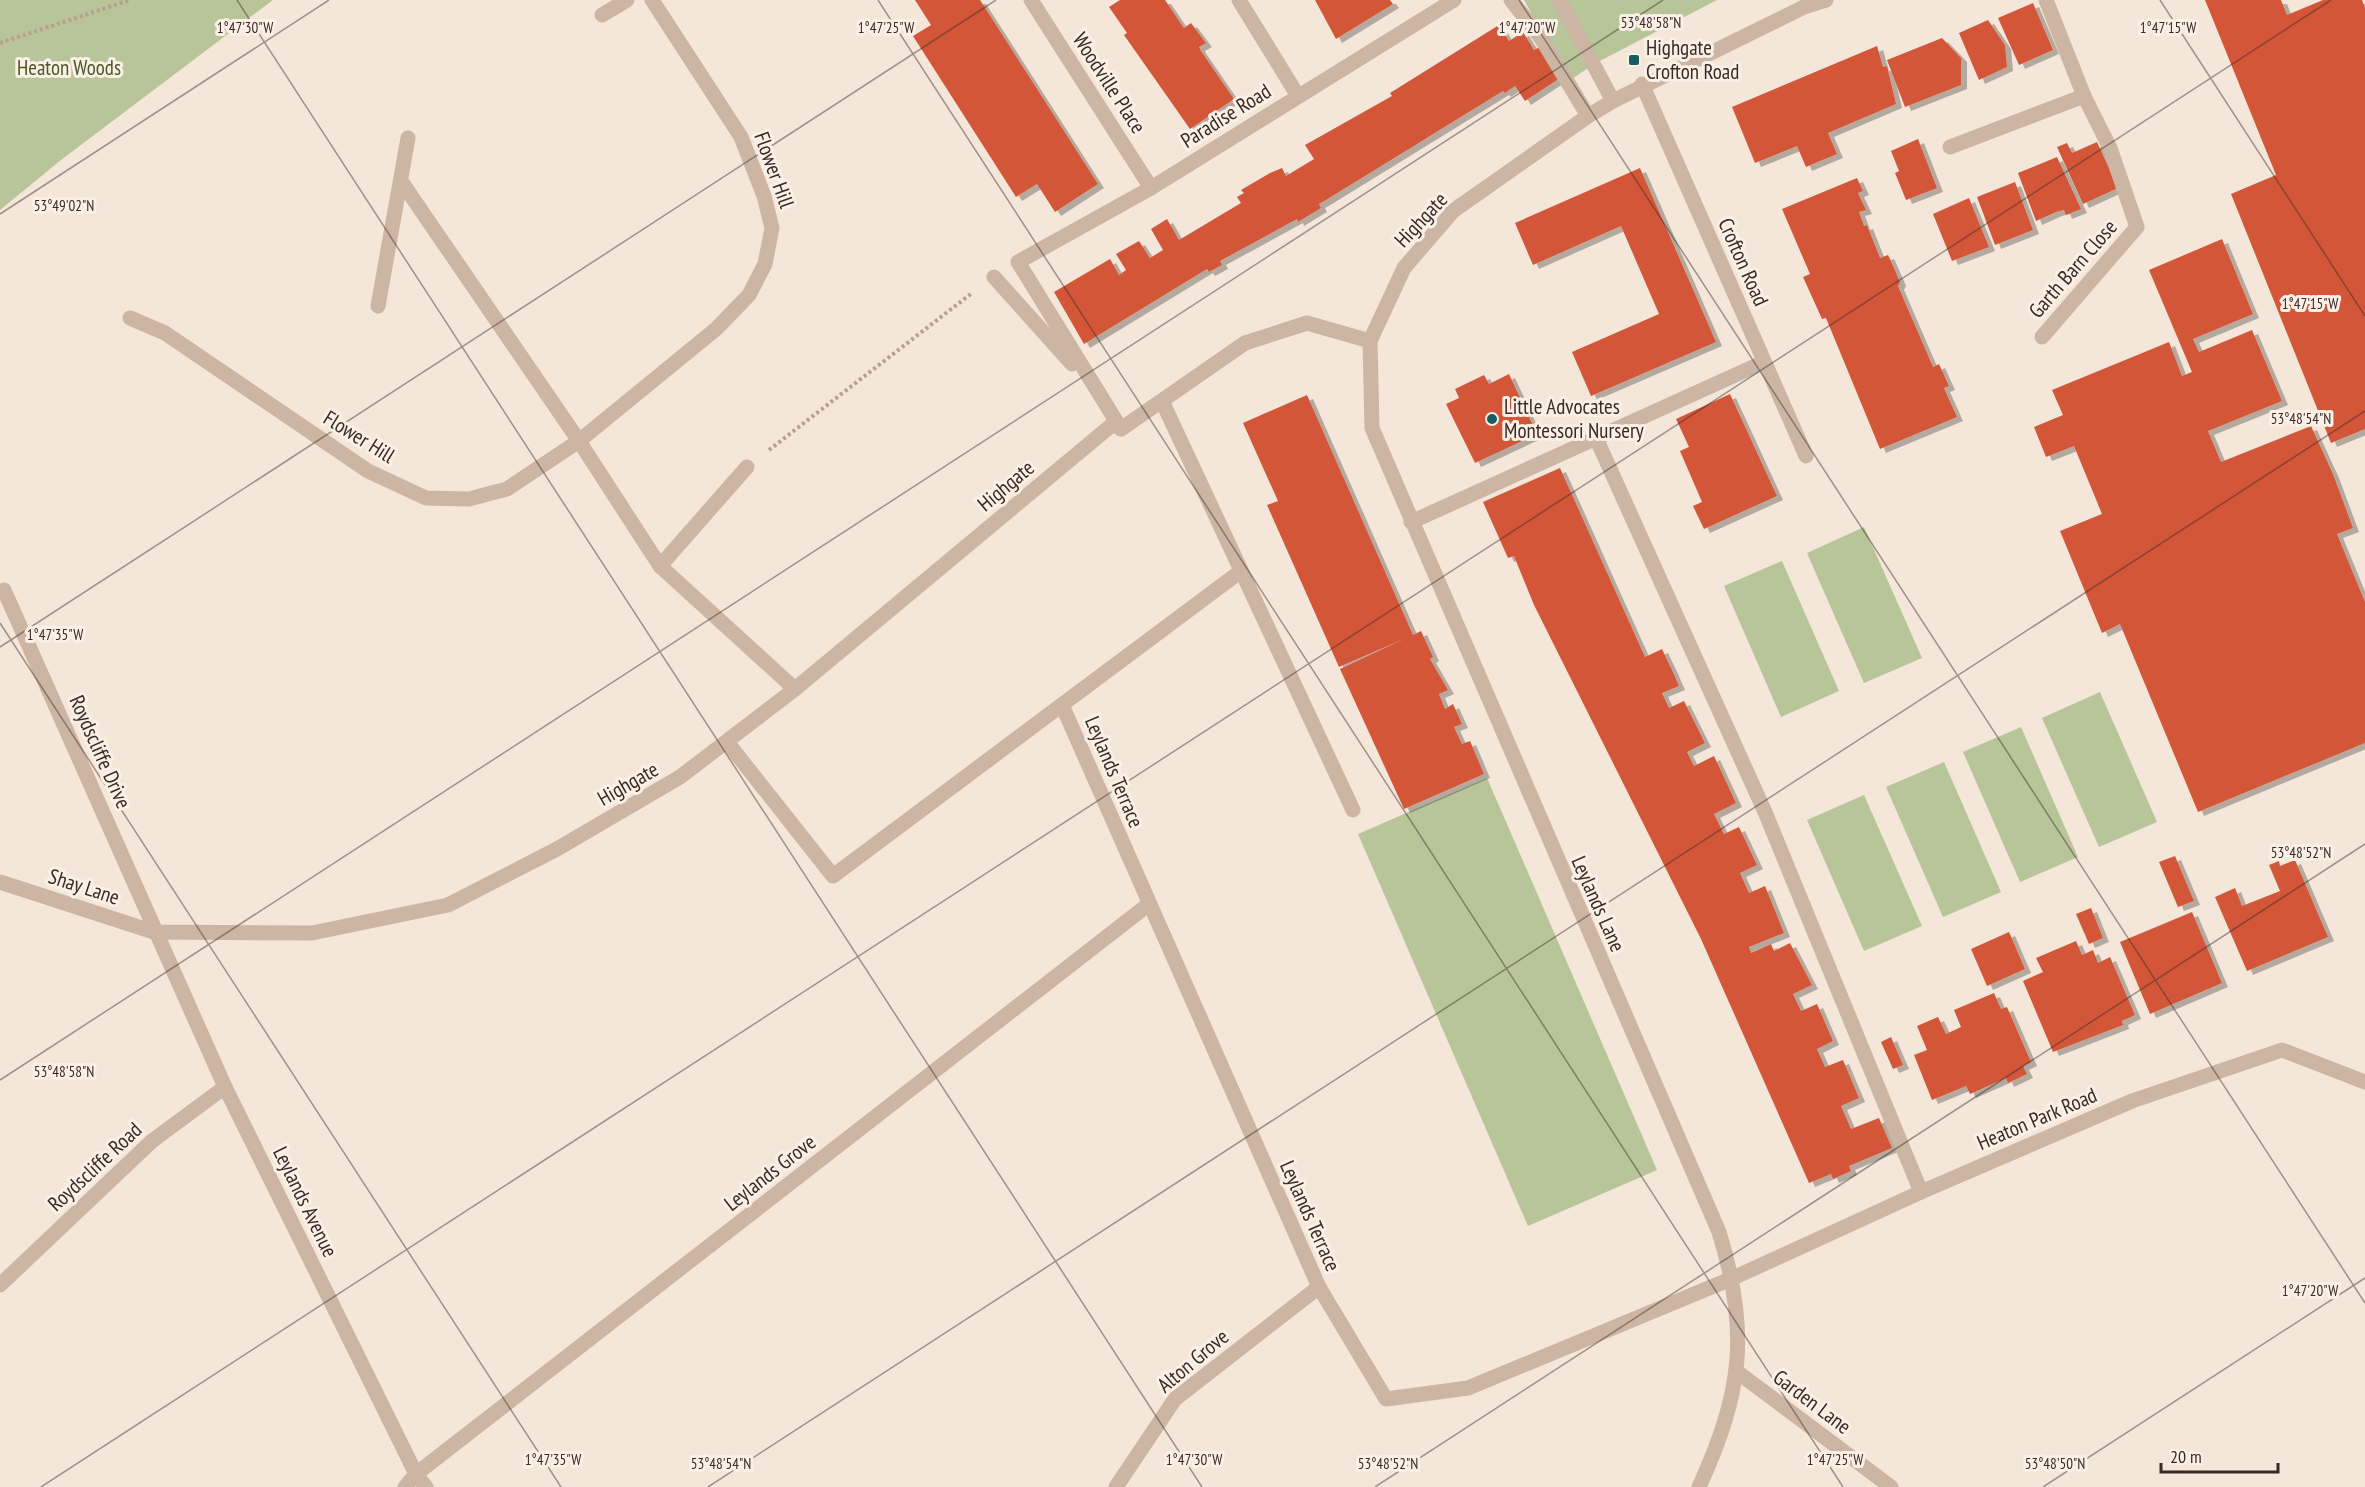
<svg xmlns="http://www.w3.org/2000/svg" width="2365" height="1487" font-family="'PT Sans Narrow',sans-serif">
<defs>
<filter id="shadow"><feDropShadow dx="6" dy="4" stdDeviation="0" flood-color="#0004"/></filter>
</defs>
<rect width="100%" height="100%" fill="#f4e6d9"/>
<!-- green -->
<g fill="#b8c598">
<path d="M0 0H273L61 160 0 210Z"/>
<path d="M1524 0H1717L1594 64 1569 81Z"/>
<path d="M1864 527 1922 658 1864 683 1807 553Z"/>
<path d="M1782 561 1839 691 1781 717 1724 586Z"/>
<path d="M2100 692 2157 822 2099 847 2042 718Z"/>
<path d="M2021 727 2078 857 2020 882 1963 752Z"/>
<path d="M1944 762 2001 892 1943 917 1886 787Z"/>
<path d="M1487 778 1657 1170 1528 1226 1358 834Z"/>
<path d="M1864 795 1922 926 1864 951 1807 820Z"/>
</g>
<!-- building -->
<g fill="#d35739" filter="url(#shadow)">
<path d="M915 0H980L1098 184 1055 212 1037 184 1016 197 913 36 931 25Z"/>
<path d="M1120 0H1165L1184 28 1191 23 1206 43 1199 47 1201 51 1234 99 1190 129 1124 35 1127 33 1109 7Z"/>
<path d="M1315 0H1390L1393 4 1336 39Z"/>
<path d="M2205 0H2281L2287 15 2323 0H2362L2365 8V429L2331 443 2231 194 2276 175Z"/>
<path d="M2033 3 2053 50 2019 65 1998 18Z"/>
<path d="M1988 20 2005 45 2007 67 1979 80 1959 33Z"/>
<path d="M1499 25 1509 41 1523 32 1534 50 1540 47 1560 78 1525 101 1515 86 1505 93 1503 91 1326 200 1319 204 1321 208 1298 222 1297 219 1220 261 1222 265 1209 272 1207 269 1084 344 1054 292 1110 259 1119 275 1126 270 1116 254 1139 241 1150 258 1163 250 1151 229 1167 219 1179 240 1241 203 1237 197 1244 193 1241 190 1270 173 1282 168 1286 176 1314 159 1305 145 1392 96 1390 93Z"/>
<path d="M1942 38 1961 58V85L1905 107 1887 60Z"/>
<path d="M1877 46 1883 67 1887 66 1896 104 1828 133 1837 154 1825 159 1806 167 1797 146 1755 163 1732 107Z"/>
<path d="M1918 139 1937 188 1906 200 1895 173 1899 171 1891 151Z"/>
<path d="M2097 142 2118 188 2083 204 2057 147 2067 143 2072 153Z"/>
<path d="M2057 157 2081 209 2066 215 2064 210 2056 212 2036 221 2018 173Z"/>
<path d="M1640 168 1716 342 1591 396 1572 352 1659 314 1621 226 1533 265 1515 223Z"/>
<path d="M1857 178 1863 191 1858 193 1866 210 1859 212 1864 226 1867 225 1880 258 1888 255 1890 259 1900 282 1898 286 1933 367 1939 364 1949 386 1944 388 1957 417 1880 449 1826 318 1822 319 1803 277 1810 274 1782 209Z"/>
<path d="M2015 182 2033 230 1995 245 1977 197Z"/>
<path d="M1969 198 1989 247 1952 261 1933 214Z"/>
<path d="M2222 239 2253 314 2193 339 2199 352 2252 330 2282 401 2208 431 2221 462 2311 426 2333 474 2353 528 2337 534 2365 602V743L2198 812 2120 624 2102 633 2060 531 2102 514 2074 446 2046 457 2034 427 2063 415 2052 390 2169 342 2182 376 2192 372 2149 270Z"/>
<path d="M1509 374 1537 434 1475 463 1446 404 1459 398 1455 389 1484 375 1489 384Z"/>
<path d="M1730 394 1777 496 1704 529 1693 506 1702 502 1680 451 1689 447 1676 419Z"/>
<path d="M1307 395 1413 635 1421 631 1433 657 1430 659 1448 690 1439 694 1445 709 1453 704 1462 724 1454 727 1462 744 1470 741 1484 774 1404 809 1340 669 1406 638 1339 667 1267 505 1278 501 1243 423Z"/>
<path d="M1560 468 1645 657 1662 649 1672 670 1679 686 1662 693 1669 708 1684 701 1705 743 1687 752 1694 766 1714 756 1736 803 1714 814 1724 834 1739 827 1757 865 1740 873 1749 893 1765 886 1784 933 1749 947 1751 953 1771 944 1774 951 1790 943 1812 985 1793 994 1801 1011 1817 1004 1833 1041 1817 1049 1825 1067 1843 1060 1859 1098 1841 1106 1851 1129 1879 1118 1892 1148 1849 1166 1851 1171 1833 1179 1831 1174 1809 1183 1701 939 1534 605 1514 556 1508 558 1483 502Z"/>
<path d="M2175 856 2194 901 2178 907 2159 862Z"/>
<path d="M2295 860 2328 937 2247 971 2215 897 2235 888 2242 906 2280 891 2269 865 2279 861 2280 866Z"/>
<path d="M2091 908 2103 938 2089 944 2076 914Z"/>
<path d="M2192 912 2222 983 2150 1014 2120 942Z"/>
<path d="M2009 932 2025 969 1987 986 1971 949Z"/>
<path d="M2076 941 2082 955 2093 950 2098 963 2110 957 2135 1015 2122 1021 2123 1025 2053 1052 2023 981 2043 972 2036 958Z"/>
<path d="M1994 993 2001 1009 2007 1007 2031 1062 2023 1066 2027 1074 2008 1083 2006 1078 1970 1094 1966 1086 1932 1100 1914 1055 1927 1050 1917 1026 1938 1017 1946 1034 1961 1027 1954 1010Z"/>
<path d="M1891 1037 1903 1065 1893 1069 1881 1042Z"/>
</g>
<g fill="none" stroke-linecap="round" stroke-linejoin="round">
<!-- path -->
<g stroke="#b99f8e" stroke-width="4" stroke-dasharray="3 3" stroke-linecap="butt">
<path d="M0 43 130 0"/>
<path d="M769 450 972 293"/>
</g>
<!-- minor -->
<g stroke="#cdb5a4" stroke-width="15">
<path d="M1031 0 1151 188"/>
<path d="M1239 0 1298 96"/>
<path d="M1511 0 1541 38 1588 116"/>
<path d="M1559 0 1613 101"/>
<path d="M602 15 627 0"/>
<path d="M1642 84 1806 456"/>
<path d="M1950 147 2084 96"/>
<path d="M401 181 579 441 660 566 795 689"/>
<path d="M994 277 1072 364"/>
<path d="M378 306 408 138"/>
<path d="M130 318 165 333 368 471 426 498 469 499 507 489 579 441 716 329 749 295 765 264 772 228 764 196 741 137 652 0"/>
<path d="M2042 337 2137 227 2110 148 2084 96 2046 0"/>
<path d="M1162 401 1353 810"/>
<path d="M1121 429 1018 262 1151 188 1454 0"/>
<path d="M1596 438 1765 812 1921 1192"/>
<path d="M1411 522 1764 362"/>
<path d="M660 566 747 467"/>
<path d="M4 590 225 1087 416 1474 426 1487"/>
<path d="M1062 705 1319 1287 1386 1399 1468 1388 1733 1278 1921 1192 2132 1101 2282 1050 2365 1082"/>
<path d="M727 742 833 876 1241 571"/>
<path d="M0 882 154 932 312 933 448 905 557 849 680 777 795 689 1113 424 1121 429 1245 343 1307 323 1370 341"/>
<path d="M0 1285 152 1141 225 1087"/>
<path d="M1736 1371 1891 1487"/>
<path d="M405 1487 416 1474 1149 904"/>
<path d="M1116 1487 1175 1399 1319 1287"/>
<path d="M1699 1487C1742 1393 1750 1332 1719 1232L1372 428 1370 341 1404 268 1453 211 1588 116 1613 101 1804 7 1826 0"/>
</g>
</g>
<!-- ticks -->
<path fill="none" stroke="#382b26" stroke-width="1.5" stroke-opacity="0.45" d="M237 0 1202 1487M878 0 1843 1487M1519 0 2365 1303M2160 0 2365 316M0 214 329 0M0 623 561 1487M0 647 996 0M0 1080 1663 0M41 1487 2331 0M708 1487 2365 411M1375 1487 2365 844M2043 1487 2365 1278"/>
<!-- markers -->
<g fill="#175c5e" stroke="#fbf0e6" stroke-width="2">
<rect x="1628" y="54" width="12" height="12" rx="3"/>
<circle cx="1492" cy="419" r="6"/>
</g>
<g text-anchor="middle" stroke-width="6" stroke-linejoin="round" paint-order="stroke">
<!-- poi labels -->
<g font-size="21" fill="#382b26" stroke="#fbf0e6" text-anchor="start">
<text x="1646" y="55">Highgate<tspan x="1646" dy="24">Crofton Road</tspan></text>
<text x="1504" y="414">Little Advocates<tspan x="1504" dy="24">Montessori Nursery</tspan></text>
</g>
<!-- park labels -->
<g font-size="21" fill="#495927" stroke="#fbf0e6">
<text x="69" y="75">Heaton Woods</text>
</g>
<!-- street labels -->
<g font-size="21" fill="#382b26" stroke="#fbf0e6">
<text transform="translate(1109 83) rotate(57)" y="7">Woodville Place</text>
<text transform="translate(1226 116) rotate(-32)" y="7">Paradise Road</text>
<text transform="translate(774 170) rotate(70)" y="7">Flower Hill</text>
<text transform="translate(1421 220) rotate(-47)" y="7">Highgate</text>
<text transform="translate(1743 262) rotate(66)" y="7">Crofton Road</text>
<text transform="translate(2073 269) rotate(-49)" y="7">Garth Barn Close</text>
<text transform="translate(359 437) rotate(32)" y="7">Flower Hill</text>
<text transform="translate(1006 486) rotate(-40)" y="7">Highgate</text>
<text transform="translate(100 752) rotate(66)" y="7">Roydscliffe Drive</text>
<text transform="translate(1114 772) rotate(67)" y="7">Leylands Terrace</text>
<text transform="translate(628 784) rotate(-30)" y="7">Highgate</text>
<text transform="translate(84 887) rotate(18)" y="7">Shay Lane</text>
<text transform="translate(1598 904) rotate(66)" y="7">Leylands Lane</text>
<text transform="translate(2037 1119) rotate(-23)" y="7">Heaton Park Road</text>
<text transform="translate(95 1167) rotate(-43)" y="7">Roydscliffe Road</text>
<text transform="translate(770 1173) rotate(-38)" y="7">Leylands Grove</text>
<text transform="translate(305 1202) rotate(64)" y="7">Leylands Avenue</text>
<text transform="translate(1310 1216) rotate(66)" y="7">Leylands Terrace</text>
<text transform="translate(1193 1361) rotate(-40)" y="7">Alton Grove</text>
<text transform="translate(1812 1402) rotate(37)" y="7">Garden Lane</text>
</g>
</g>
<g font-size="15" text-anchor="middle" fill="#382b26" stroke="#fbf0e6" stroke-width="6" stroke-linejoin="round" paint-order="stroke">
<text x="1651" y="28">53°48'58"N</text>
<text x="245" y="33">1°47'30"W</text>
<text x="886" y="33">1°47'25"W</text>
<text x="1527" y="33">1°47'20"W</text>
<text x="2168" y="33">1°47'15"W</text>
<text x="64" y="211">53°49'02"N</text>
<text x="2310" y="309">1°47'15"W</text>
<text x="2301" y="424">53°48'54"N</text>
<text x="55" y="640">1°47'35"W</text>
<text x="2301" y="858">53°48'52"N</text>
<text x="64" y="1077">53°48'58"N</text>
<text x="2310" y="1296">1°47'20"W</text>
<text x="553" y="1465">1°47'35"W</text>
<text x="1194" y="1465">1°47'30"W</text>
<text x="1835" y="1465">1°47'25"W</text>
<text x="721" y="1469">53°48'54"N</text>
<text x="1388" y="1469">53°48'52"N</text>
<text x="2055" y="1469">53°48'50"N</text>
</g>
<!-- scale -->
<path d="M2161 1463v9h117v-9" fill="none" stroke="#382b26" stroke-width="3"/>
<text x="2170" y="1463" font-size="18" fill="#382b26" stroke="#fbf0e6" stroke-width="4.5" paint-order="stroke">20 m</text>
</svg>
